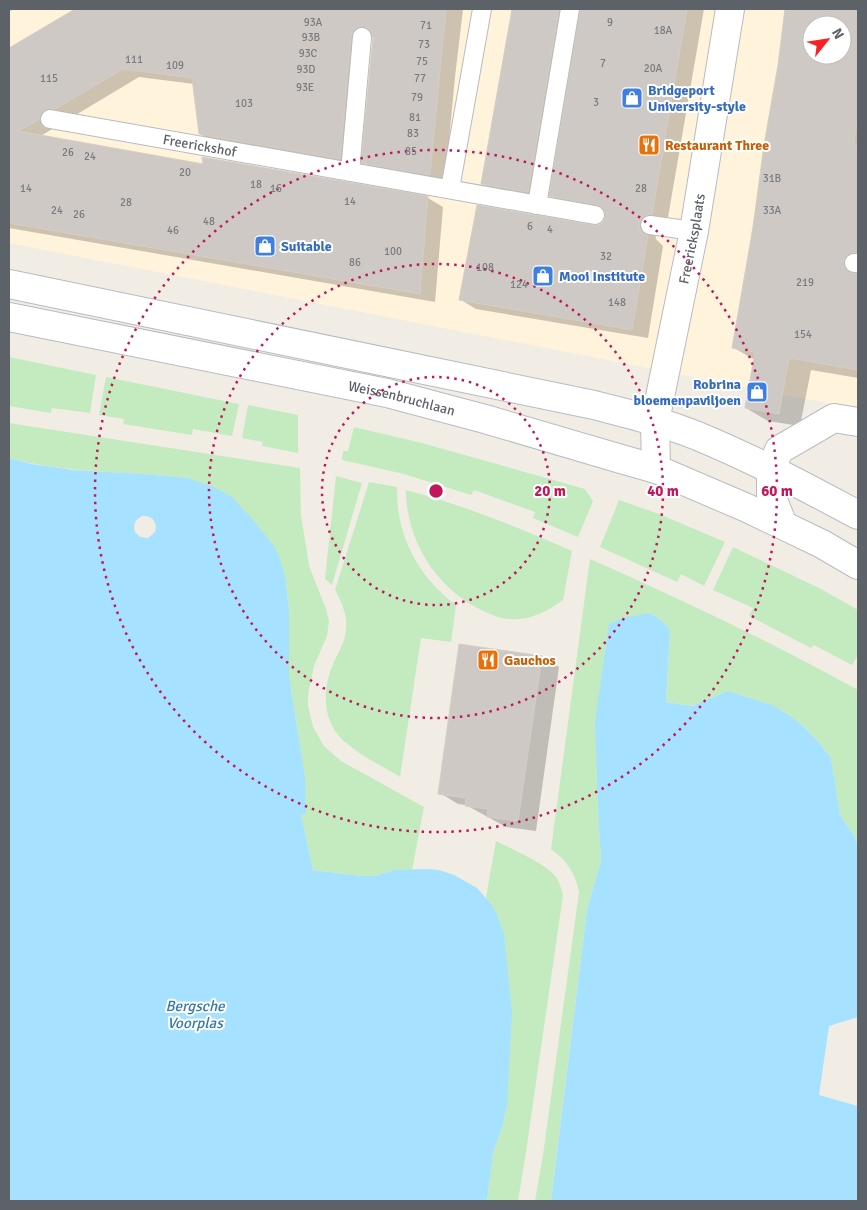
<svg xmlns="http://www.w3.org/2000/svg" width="867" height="1210" font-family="Signika,sans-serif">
<rect width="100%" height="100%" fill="#f1ede5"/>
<!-- commercial -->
<path fill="#fff3db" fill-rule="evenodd" d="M9 9H858V408L832 404 9 243ZM812 25H842V55H812Z"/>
<!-- green -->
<g fill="#c3ebbf">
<path d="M9 357 96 375 90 413 52 408 51 413 9 406Z"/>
<path d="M106 377 239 404 232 436 193 429 192 435 123 424 124 419 99 415Z"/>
<path d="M248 405 298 415V453L262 446 263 442 242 438Z"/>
<path d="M9 423 300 468 301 516 307 552 309 566 326 609 329 621 327 636 314 666 308 695V706L313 727 324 746 341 761 424 807 412 870H394L375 876H361L313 870 301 814H305V777L289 676V611L286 582 188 478C172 477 157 475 142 474 96 471 53 470 9 458Z"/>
<path d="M354 427 422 443 585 489 593 501 578 537 533 518 535 512 474 490 471 495 404 474 342 460 343 451H348Z"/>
<path d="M336 476 362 483 332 585 325 579Z"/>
<path d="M369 482 397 487C396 535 418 577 456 605L451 642 421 638 400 777C382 766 361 756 345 742 321 721 322 689 334 662 339 651 345 642 346 630 348 616 342 603 335 590Z"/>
<path d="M406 490C463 505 518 527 572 551L563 600C548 611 529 621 510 619 500 619 490 614 481 610 436 588 406 540 406 490Z"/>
<path d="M619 500 659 514 725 542 704 586 681 574 677 582 600 547Z"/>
<path d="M733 547 821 589 858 610V655L852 665 814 645 811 648 749 616 753 608 713 590Z"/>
<path d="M590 559C681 599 771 642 858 690V850L855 837 840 815 831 758 817 740 801 724 786 713 772 705 728 691 692 706 666 702 670 631C665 623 659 618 650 613L599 829 601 860 587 910 551 1201H535L543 1155 579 892C575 873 567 861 551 849Z"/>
<path d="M496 841C511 849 547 864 556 877 560 883 561 889 563 895L526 1152 518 1201H487L493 1153 503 1124 507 1105 505 944C503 928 496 911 486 898Z"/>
</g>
<!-- water -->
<g fill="#a6e2ff" fill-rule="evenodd">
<path d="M9 458 32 464 74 470 144 474 188 478 216 488 232 497 254 521 274 546 281 562 286 582 289 611V676L305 777 306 814H301L313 870 361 876H375L394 870 426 869 439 870 454 875 477 888 492 905 497 915 504 934 512 1013 507 1105 503 1124 493 1153 487 1201H9ZM142 516C152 515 158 522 155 532L148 538 140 537 135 532C133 524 135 520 142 516Z"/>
<path d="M650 613C659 618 665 623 670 631L666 702 692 706 728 691 772 705 786 713 801 724 817 740 831 758 840 815 855 837 858 850V1017L829 1026 819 1095 858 1106V1201H551L587 910 601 860 599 829 595 723 609 624 623 618Z"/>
</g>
<!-- shadow -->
<g fill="#0003" fill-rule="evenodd">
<path d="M77 9H463L455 77 445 183 378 171 363 162 373 35 368 40 356 167 216 143 200 134 194 84 139 77 39 137 204 166 428 198 443 207 435 302 9 228V50Z"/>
<path d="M513 9H580L577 11 544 200 498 192 482 183Z"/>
<path d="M582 9H704L667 223 655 232 656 239 663 246 648 338 476 309 461 300 599 226 604 223 607 217 606 212 566 204 551 196Z"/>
<path d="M786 9H858V378L811 370 800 426 768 421 746 408 755 360 734 348 779 66ZM812 25H842V55H812Z"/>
<path d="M541 657 559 667 536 831 506 827 466 805 458 804 440 793Z"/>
</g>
<!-- building -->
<g fill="#cec9c4" stroke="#d6cec2" fill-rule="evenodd">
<path d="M75 9H446L430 175 361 163 373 38 371 32 368 28 363 27 357 28 353 31 351 36 340 159 199 134 192 78 123 69 55 109H46L42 113 40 119 18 131 203 164 202 157 428 196 420 294 9 223V48Z"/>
<path d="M512 9H559L528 192 481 184Z"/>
<path d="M580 9H687L652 215H646L641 219 640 223V229L644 234 648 236 632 330 459 300 477 205 593 225H599L603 222 605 217V211L602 207 597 205 549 196Z"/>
<path d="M785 9H858V117L854 141 858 147V252L848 254 845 258 843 263 845 268 848 272 858 274V370L789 358 779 414 745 408 755 352 732 348 753 227 764 145 778 65ZM812 25H842V55H812Z"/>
<path d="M459 644 542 656 518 821 487 817 488 809 465 806 466 798 438 794Z"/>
</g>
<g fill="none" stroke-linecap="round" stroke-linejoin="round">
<!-- service casing -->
<g stroke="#b7bcc0" stroke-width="20">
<g id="service">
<path id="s1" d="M50 119 595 215"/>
<path d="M350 172 362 37"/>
<path d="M450 189 482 9"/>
<path d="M537 205 570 9"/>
<path d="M650 225 694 231"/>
<path d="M854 263H858"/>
</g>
</g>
<!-- minor casing -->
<g stroke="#b7bcc0" stroke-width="30">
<g id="minor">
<path id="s2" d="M656 469 655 421 694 231 730 9"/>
<path d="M783 525 771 495V469L779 450 834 418 858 422"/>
</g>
</g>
<!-- tertiary casing -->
<g stroke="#b7bcc0" stroke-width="30">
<g id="tertiary">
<path d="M9 284 594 405C632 415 671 424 707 440 759 462 809 489 858 515"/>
<path id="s3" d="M9 317 387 393 485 419 621 459 656 469 747 508 822 544 858 565"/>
</g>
</g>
<!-- service -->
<use href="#service" stroke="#fff" stroke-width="18"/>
<!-- minor -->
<use href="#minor" stroke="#fff" stroke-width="28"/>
<!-- tertiary -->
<use href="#tertiary" stroke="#fff" stroke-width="28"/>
<!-- tram -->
<path stroke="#b6b7b8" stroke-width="1" d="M9 11 13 9"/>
</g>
<!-- distance rings -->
<g fill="none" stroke="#c2185b" stroke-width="2.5" stroke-dasharray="2.5 5">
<circle cx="436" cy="491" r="114"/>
<circle cx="436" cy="491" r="227"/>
<circle cx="436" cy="491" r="341"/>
</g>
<!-- icons -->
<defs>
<g id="shop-square" transform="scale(1.125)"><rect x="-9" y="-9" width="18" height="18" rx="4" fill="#3f7fe0" stroke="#fff"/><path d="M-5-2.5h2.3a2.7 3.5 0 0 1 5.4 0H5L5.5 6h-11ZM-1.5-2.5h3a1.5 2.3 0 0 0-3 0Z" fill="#fff"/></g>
<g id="restaurant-square" transform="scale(1.125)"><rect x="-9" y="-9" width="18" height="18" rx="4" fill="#e8710a" stroke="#fff"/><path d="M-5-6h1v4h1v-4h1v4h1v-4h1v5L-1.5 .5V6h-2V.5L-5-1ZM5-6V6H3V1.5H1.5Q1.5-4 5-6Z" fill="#fff"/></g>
</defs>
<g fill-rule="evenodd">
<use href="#shop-square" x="632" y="98"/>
<use href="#restaurant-square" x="649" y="145"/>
<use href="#shop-square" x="265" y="246"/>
<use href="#shop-square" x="543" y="276"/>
<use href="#shop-square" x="757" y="392"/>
<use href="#restaurant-square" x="488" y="660"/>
</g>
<g text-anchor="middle" stroke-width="4" stroke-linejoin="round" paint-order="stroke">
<!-- number labels -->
<g font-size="11" fill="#787c7e">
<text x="313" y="26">93A</text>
<text x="610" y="26">9</text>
<text x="426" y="29">71</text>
<text x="663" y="34">18A</text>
<text x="311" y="41">93B</text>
<text x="424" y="48">73</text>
<text x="308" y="57">93C</text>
<text x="134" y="63">111</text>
<text x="422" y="65">75</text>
<text x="603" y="67">7</text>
<text x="175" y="69">109</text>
<text x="653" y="72">20A</text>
<text x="306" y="73">93D</text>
<text x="49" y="82">115</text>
<text x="420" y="82">77</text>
<text x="305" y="91">93E</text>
<text x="417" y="101">79</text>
<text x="596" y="106">3</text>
<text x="244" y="107">103</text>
<text x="415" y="121">81</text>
<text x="413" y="137">83</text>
<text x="411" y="155">85</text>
<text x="68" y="156">26</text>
<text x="90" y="160">24</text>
<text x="185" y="176">20</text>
<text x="772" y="182">31B</text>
<text x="256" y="188">18</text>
<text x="26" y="192">14</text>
<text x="276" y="192">16</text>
<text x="641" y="192">28</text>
<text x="350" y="205">14</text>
<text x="126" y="206">28</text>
<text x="57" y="214">24</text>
<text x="772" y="214">33A</text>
<text x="79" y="218">26</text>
<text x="209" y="225">48</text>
<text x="530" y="230">6</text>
<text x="550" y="233">4</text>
<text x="173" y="234">46</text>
<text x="393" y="255">100</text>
<text x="606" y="260">32</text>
<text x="355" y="266">86</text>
<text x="485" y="271">108</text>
<text x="805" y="286">219</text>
<text x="519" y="288">124</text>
<text x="617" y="306">148</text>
<text x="803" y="338">154</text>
</g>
<!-- shop labels -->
<g font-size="14" font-weight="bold" fill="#366cbe" stroke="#fff" text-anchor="start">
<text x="648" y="95">Bridgeport<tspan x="648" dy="16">University-style</tspan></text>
<text x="281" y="251">Suitable</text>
<text x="559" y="281">Mooi Institute</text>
<text x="741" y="389" text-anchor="end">Robrina<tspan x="741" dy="16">bloemenpaviljoen</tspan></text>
</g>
<!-- food labels -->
<g font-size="14" font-weight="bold" fill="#c56008" stroke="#fff" text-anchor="start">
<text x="665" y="150">Restaurant Three</text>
<text x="504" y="665">Gauchos</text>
</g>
<!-- street labels -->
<g font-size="14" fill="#5c6267" stroke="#fff">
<text dy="5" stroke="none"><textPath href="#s1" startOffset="152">Freerickshof</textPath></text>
<text dy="5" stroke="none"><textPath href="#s2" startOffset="234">Freericksplaats</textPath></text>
<text dy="5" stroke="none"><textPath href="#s3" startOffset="401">Weissenbruchlaan</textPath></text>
</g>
<!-- water labels -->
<g font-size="15" font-style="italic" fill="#3379aa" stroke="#fff">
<text x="195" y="1011">Bergsche<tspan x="195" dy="17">Voorplas</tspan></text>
</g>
</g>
<circle cx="436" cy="491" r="8" fill="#c2185b" stroke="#fff" stroke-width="2.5"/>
<g font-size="15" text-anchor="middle" font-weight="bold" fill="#c2185b" stroke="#fff" stroke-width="4" stroke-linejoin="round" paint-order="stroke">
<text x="550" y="496">20 m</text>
<text x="663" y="496">40 m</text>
<text x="777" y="496">60 m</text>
</g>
<!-- border -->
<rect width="867" height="1210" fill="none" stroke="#5c6267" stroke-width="20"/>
<!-- north arrow -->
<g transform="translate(827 40) rotate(60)"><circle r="24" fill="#ffffff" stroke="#bec0c2"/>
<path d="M0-4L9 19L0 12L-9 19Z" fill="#fc2025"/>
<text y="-8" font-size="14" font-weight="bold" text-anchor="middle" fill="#5c6267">N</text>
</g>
</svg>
